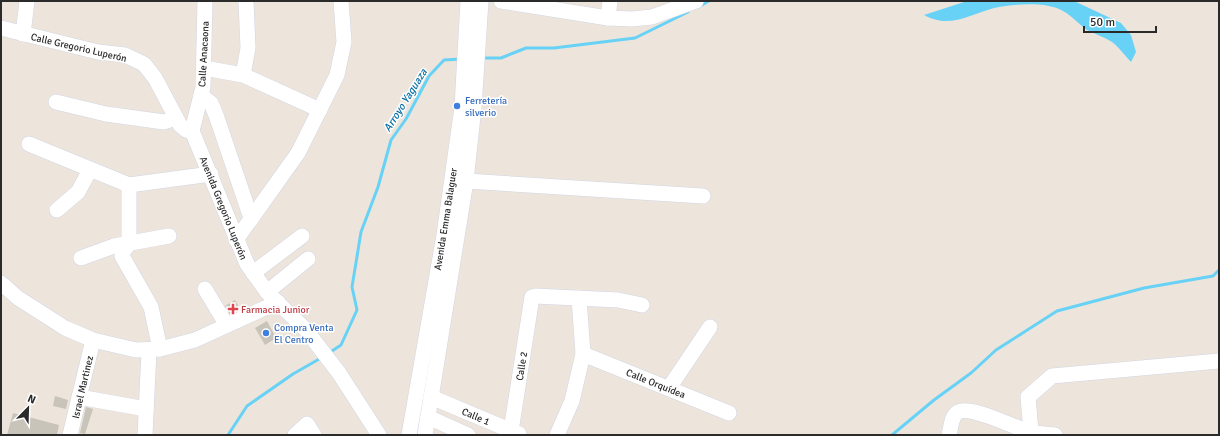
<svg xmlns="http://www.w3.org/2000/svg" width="1220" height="436" font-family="Signika,sans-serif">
<rect width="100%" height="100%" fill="#ede5db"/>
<!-- water -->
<path fill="#68d2f6" d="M967 1H1074L1121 23 1131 35 1136 52 1131 62C1125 56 1119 47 1112 42 1104 37 1095 34 1087 30 1079 24 1072 16 1063 11 1046 1 1013 4 994 8 969 15 949 29 924 15Z"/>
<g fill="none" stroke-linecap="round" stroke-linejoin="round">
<!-- stream -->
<g stroke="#68d2f6" stroke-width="3">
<path d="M700 6 709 1"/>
<path d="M482 58H501L526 48H554L635 38 688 12"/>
<path d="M329 353 341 345 357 310 352 287 361 232 378 187 391 140 406 119 429 76 444 60 461 59"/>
<path d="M228 435 247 406 293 374 321 358"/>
<path d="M892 435 934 400 971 373 996 350 1057 311 1144 288 1213 276 1219 270"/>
</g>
</g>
<!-- building -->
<g fill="#c8c4ba">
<path d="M235 300 240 309 230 314 225 306Z"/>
<path d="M267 321 276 338 265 345 255 328Z"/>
<path d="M55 396 68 400 66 409 53 406Z"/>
<path d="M86 407 93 409 85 434 80 433Z"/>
<path d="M13 413 59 425 57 435H7Z"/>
</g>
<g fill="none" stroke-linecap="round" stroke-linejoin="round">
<!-- minor casing -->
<g stroke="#d1d5e4" stroke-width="16">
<g id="minor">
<path d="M501 1 608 18 632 19 652 17 696 1"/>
<path d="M608 18 610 1"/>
<path d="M1 28 98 52 125 55 144 64 155 78 180 125 186 130 192 131"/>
<path d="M23 34 27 1"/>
<path d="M204 68 243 75 320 110"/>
<path d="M243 75 248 48 246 1"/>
<path d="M201 95 211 103 216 115 251 218"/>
<path d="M56 102 106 114 164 122 176 118"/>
<path d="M192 131 247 264 267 292 306 330 339 373 379 435"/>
<path d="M192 131 203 87 205 1"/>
<path d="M29 144 129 185 211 174"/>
<path d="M466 181 703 196"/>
<path d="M129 185V244L122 253V256L151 307 160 349"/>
<path d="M57 210 78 192 90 170"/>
<path d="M236 240 298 153 337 75 344 42 341 1"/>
<path d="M81 258 114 246 169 236"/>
<path d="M253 273 302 236"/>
<path d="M1 283 18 298 65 328 93 340 136 350 160 349 195 340 278 302"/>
<path d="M205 289 226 324"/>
<path d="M267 292 308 259"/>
<path d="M583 354 729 413"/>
<path d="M669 388 710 327"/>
<path d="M79 397 146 409"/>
<path d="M431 397 519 434"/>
<path d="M428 417 468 435"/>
<path d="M511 431 532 297 535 296 618 300 642 305"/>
<path d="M1031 432 1028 397 1052 376 1219 361"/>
<path d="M70 435 93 340"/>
<path d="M145 435 149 351"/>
<path d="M295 435 307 424 314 435"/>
<path d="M409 435 444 235 462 107 468 1"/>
<path d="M425 435 466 181 474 107 481 1"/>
<path d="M557 435 572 401 583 354 579 298"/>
<path d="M949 435C951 428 951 416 958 412 971 405 1015 428 1030 432 1038 434 1047 434 1055 435"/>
</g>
</g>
<!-- minor -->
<use href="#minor" stroke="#fff" stroke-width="15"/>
</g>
<!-- markers -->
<g fill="#3f7fe0" stroke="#fff" stroke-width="1.5">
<circle cx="457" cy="106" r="4"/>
<circle cx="266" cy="333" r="4"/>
</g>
<path fill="#e0444e" stroke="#fff" stroke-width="1.5" d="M231 303h4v4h4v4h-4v4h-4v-4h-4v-4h4z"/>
<g text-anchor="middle" stroke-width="3" stroke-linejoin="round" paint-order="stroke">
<!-- street labels -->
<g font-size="10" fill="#2a2a2a" stroke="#fff">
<text transform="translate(79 47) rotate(13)" y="4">Calle Gregorio Luperón</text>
<text transform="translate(203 54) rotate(-87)" y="4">Calle Anacaona</text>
<text transform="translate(224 208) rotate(68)" y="4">Avenida Gregorio Luperón</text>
<text transform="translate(445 219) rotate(-81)" y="4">Avenida Emma Balaguer</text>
<text transform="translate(521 366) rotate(-81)" y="4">Calle 2</text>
<text transform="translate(656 383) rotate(22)" y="4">Calle Orquídea</text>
<text transform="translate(82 387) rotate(-77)" y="4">Israel Martinez</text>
<text transform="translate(476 416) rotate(23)" y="4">Calle 1</text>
</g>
<!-- shop labels -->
<g font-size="10" fill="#366cbe" stroke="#fff" text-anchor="start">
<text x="465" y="104">Ferretería<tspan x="465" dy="12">silverio</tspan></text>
<text x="274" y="331">Compra Venta<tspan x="274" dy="12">El Centro</tspan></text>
</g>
<!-- health labels -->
<g font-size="10" fill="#be3a42" stroke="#fff" text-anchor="start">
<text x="241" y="313">Farmacia Junior</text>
</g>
<!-- water labels -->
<g font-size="11" font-style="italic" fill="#056fa4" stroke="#fff">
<text transform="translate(405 100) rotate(-58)" y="4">Arroyo Yaguaza</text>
</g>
</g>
<!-- border -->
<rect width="1220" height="436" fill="none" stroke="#2a2a2a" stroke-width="4"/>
<!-- north arrow -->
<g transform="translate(28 408) rotate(23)" stroke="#ffffff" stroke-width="3" paint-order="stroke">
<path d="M0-3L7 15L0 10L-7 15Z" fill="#2a2a2a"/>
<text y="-6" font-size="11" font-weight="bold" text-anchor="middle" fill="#2a2a2a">N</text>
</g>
<!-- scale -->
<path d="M1084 26v6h72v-6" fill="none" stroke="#2a2a2a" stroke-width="2"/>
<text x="1090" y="26" font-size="12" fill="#2a2a2a" stroke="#ffffff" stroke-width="3" paint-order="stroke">50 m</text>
</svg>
